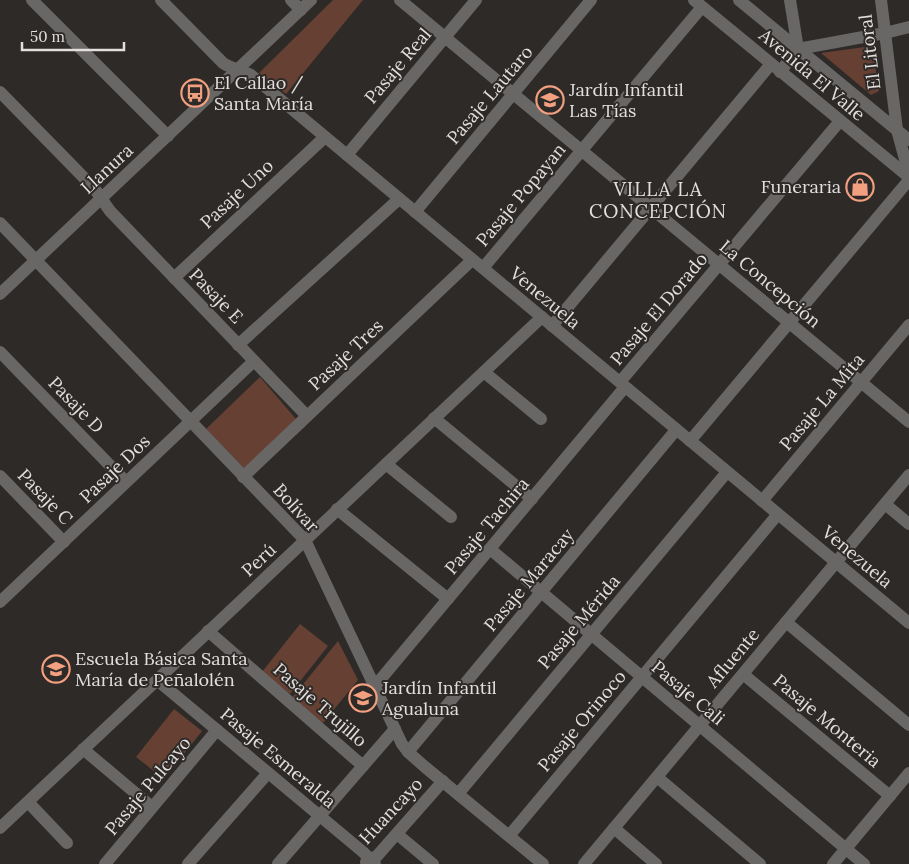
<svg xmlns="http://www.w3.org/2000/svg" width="909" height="864" font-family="Lora,serif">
<rect width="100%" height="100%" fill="#2e2a28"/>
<!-- green -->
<g fill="#654033">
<path d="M333 0H363L286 94 259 73Z"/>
<path d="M872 46 879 91 871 95 821 53Z"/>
<path d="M260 377 296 419 245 469 206 429Z"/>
<path d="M300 624 328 646 290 694 262 672Z"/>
<path d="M338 641 358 680 323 723 292 698Z"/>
<path d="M174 709 202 731 164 779 136 757Z"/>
</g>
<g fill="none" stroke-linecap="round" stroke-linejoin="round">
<!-- minor -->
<g stroke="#696766" stroke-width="12">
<path d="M32 0 168 136"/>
<path d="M161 0 223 63C232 69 242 70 251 75L909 623"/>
<path d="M291 0 301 10"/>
<path d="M400 0 909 422"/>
<path d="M694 0 909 177"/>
<path d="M739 0 909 140"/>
<path d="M790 0 798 49"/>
<path d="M881 0 897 130 909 174"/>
<path d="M798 49 885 33 909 27"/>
<path d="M780 72 798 49"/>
<path d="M0 92 94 188 110 211 307 416"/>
<path d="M347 155 476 0"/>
<path d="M415 212 591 0"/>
<path d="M0 223 305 540 402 744 408 752 425 767 543 864"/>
<path d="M483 268 702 7"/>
<path d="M174 278 325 137"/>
<path d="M0 294 311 0"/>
<path d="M552 326 771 64"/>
<path d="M238 345 399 199"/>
<path d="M0 352 126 482"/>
<path d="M484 372 541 419"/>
<path d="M620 382 840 121"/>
<path d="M434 418 532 499"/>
<path d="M690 441 909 180"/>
<path d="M386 464 451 517"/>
<path d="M0 476 64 542"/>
<path d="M243 477 472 260"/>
<path d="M762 501 909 325"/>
<path d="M885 504 909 524"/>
<path d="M337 509 448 599"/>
<path d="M490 549 864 864"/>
<path d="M0 602 254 361"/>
<path d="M786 622 909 725"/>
<path d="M208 631 363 766"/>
<path d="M743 674 890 796"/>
<path d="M157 680 363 852 375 864"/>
<path d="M375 686 625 387"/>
<path d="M83 749 152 807"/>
<path d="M408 752 676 430"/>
<path d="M657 777 760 864"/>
<path d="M458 794 727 472"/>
<path d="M28 802 67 843"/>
<path d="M0 828 542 317"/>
<path d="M614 828 656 864"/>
<path d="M397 834 433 864"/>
<path d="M509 836 778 514"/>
<path d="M366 862 370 859 377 856 443 781"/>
<path d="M105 864 217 730"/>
<path d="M188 864 268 773"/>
<path d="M278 864 395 729"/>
<path d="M584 864 909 475"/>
<path d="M833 864 909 773"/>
</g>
</g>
<!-- icons -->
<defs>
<g id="bus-ring" transform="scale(1.4375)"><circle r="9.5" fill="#2e2a28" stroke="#f3a081" stroke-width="1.5"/><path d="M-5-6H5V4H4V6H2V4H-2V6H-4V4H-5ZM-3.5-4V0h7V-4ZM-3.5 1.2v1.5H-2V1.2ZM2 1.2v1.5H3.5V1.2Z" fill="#f3a081"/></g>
<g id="school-ring" transform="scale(1.4375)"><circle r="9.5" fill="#2e2a28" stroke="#f3a081" stroke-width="1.5"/><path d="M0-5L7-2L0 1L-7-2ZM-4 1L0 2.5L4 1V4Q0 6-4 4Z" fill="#f3a081"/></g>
<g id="shop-ring" transform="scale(1.4375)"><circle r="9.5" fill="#2e2a28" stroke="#f3a081" stroke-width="1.5"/><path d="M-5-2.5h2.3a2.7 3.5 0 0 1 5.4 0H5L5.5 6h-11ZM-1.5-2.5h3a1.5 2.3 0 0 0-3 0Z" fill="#f3a081"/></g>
</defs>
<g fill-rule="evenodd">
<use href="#bus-ring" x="195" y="93"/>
<use href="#school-ring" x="550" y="100"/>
<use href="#shop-ring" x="860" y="187"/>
<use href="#school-ring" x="56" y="669"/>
<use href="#school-ring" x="363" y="698"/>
</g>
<g text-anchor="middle" stroke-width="4" stroke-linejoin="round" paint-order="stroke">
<!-- street labels -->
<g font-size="18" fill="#e2dfde" stroke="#2e2a28">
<text transform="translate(870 52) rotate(-97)" y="6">El Litoral</text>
<text transform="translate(398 66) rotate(-50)" y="6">Pasaje Real</text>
<text transform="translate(812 75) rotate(40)" y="6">Avenida El Valle</text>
<text transform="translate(490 95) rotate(-50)" y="6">Pasaje Lautaro</text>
<text transform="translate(107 169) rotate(-43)" y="6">Llanura</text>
<text transform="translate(237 194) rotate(-43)" y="6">Pasaje Uno</text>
<text transform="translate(521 195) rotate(-50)" y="6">Pasaje Popayan</text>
<text transform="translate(770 284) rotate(40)" y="6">La Concepción</text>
<text transform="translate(216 296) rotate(46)" y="6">Pasaje E</text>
<text transform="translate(545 298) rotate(40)" y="6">Venezuela</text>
<text transform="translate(659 309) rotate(-50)" y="6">Pasaje El Dorado</text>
<text transform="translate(346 355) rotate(-43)" y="6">Pasaje Tres</text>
<text transform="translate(822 402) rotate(-50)" y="6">Pasaje La Mita</text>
<text transform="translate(76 405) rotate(46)" y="6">Pasaje D</text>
<text transform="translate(115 469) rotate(-44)" y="6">Pasaje Dos</text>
<text transform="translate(45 497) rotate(46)" y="6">Pasaje C</text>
<text transform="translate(296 508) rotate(48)" y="6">Bolívar</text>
<text transform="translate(487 526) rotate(-50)" y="6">Pasaje Tachira</text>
<text transform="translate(857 557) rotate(40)" y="6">Venezuela</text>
<text transform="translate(259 560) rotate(-43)" y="6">Perú</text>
<text transform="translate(529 580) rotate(-50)" y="6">Pasaje Maracay</text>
<text transform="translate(579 622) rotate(-50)" y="6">Pasaje Mérida</text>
<text transform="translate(733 658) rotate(-50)" y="6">Afluente</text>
<text transform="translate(688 693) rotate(40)" y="6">Pasaje Cali</text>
<text transform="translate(320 705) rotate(41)" y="6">Pasaje Trujillo</text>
<text transform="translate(582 721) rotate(-50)" y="6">Pasaje Orinoco</text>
<text transform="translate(827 721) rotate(40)" y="6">Pasaje Monteria</text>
<text transform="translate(278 758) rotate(40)" y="6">Pasaje Esmeralda</text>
<text transform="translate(148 786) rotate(-50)" y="6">Pasaje Pulcayo</text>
<text transform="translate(391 811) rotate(-47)" y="6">Huancayo</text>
</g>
<!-- poi labels -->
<g font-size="18" fill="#e2dfde" stroke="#2e2a28" text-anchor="start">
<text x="214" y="89">El Callao /<tspan x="214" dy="21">Santa María</tspan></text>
<text x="569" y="96">Jardín Infantil<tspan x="569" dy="21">Las Tías</tspan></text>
<text x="841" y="193" text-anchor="end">Funeraria</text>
<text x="75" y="665">Escuela Básica Santa<tspan x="75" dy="21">María de Peñalolén</tspan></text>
<text x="382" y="694">Jardín Infantil<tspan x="382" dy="21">Agualuna</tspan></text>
</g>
<!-- neighbourhood labels -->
<g font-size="19" letter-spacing="1" fill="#e2dfde" stroke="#2e2a28">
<text x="658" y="196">VILLA LA<tspan x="658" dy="22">CONCEPCIÓN</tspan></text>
</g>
</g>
<!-- scale -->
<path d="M22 42v8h102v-8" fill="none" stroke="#e2dfde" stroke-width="2.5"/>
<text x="30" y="42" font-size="15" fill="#e2dfde" stroke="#2e2a28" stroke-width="4" paint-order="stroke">50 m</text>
</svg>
